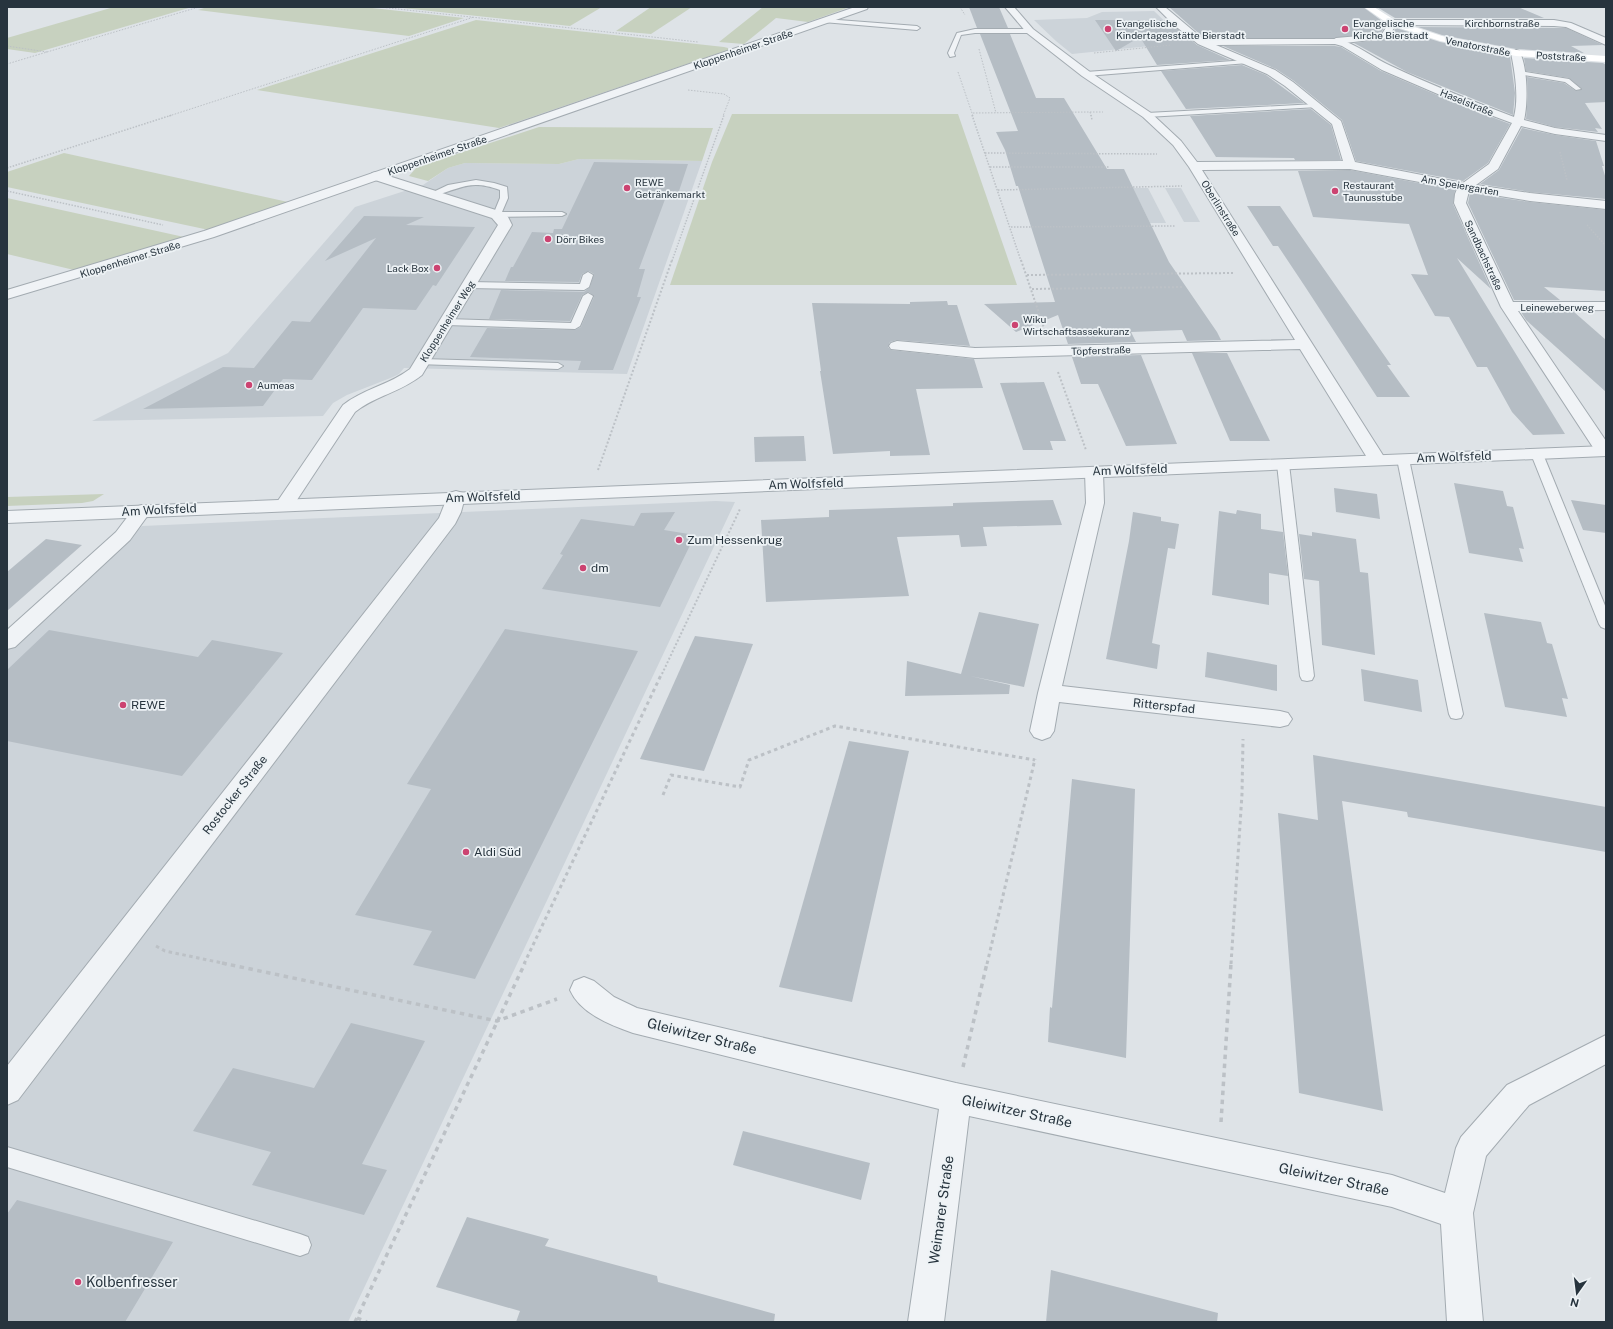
<svg xmlns="http://www.w3.org/2000/svg" width="1613" height="1329" font-family="'Public Sans',sans-serif">
<rect width="100%" height="100%" fill="#dee3e7"/>
<!-- built -->
<g fill="#ccd3d9">
<path d="M1154 11 1182 38 1179 43 1072 54 1056 41 1034 20 1087 18 1102 12Z"/>
<path d="M579 159 702 161 627 374 404 368 399 374 393 377 347 395 333 403 323 416 92 421 228 353 355 207 423 185 448 168 465 163 559 164Z"/>
<path d="M1133 188H1148L1166 223H1150Z"/>
<path d="M1165 188H1181L1200 222H1184Z"/>
<path d="M716 501 735 502 348 1322H7V650L142 526Z"/>
</g>
<!-- green -->
<g fill="#c7d1bf">
<path d="M114 7H192L35 53 7 49V38Z"/>
<path d="M207 7H363L464 18 409 36 198 10Z"/>
<path d="M393 7H602L570 26Z"/>
<path d="M651 7H692L651 34 616 31Z"/>
<path d="M763 7H850L808 22 776 18 744 44 719 42Z"/>
<path d="M476 20 724 47 728 48V50L499 128 257 90Z"/>
<path d="M732 114H958L1017 285H670L712 162Z"/>
<path d="M539 127 713 128 702 161 579 159 559 164 465 163 448 168 428 181 409 176 417 167Z"/>
<path d="M64 153 288 202 209 230 7 187V172Z"/>
<path d="M7 198 184 237 74 270 7 254Z"/>
<path d="M104 494 93 501 82 503 7 506V497Z"/>
</g>
<!-- building -->
<g fill="#b5bdc4">
<path d="M969 7H999L1008 28H977Z"/>
<path d="M1169 7H1363L1386 24 1381 33 1334 38H1204Z"/>
<path d="M1377 7H1518L1544 18H1395Z"/>
<path d="M1095 20H1167L1197 45 1230 60 1157 65 1140 37 1116 51Z"/>
<path d="M1418 27 1566 28 1603 45 1571 46 1584 53 1516 49 1442 35Z"/>
<path d="M1396 28 1440 42 1510 56 1515 93 1513 115 1407 72 1354 43 1388 39Z"/>
<path d="M980 34H1010L1036 98H1064L1107 169H1124L1169 262 1217 332 1221 340 1187 341 1182 330 1131 332 1136 342 1068 344 1058 315 1016 332 984 304 1055 302 1018 186H1016L1005 150 996 132 1018 131Z"/>
<path d="M1223 46H1335L1341 47 1381 71 1460 105 1510 124 1488 163 1463 181 1356 161 1342 120 1294 81 1276 69Z"/>
<path d="M1524 58 1603 63 1606 65V102L1585 103 1602 129 1595 128 1598 132 1555 127 1526 119 1528 95 1527 77 1564 83 1576 91 1582 89 1569 78 1526 71Z"/>
<path d="M1242 65 1266 75 1304 103 1186 109 1161 71Z"/>
<path d="M1311 109 1331 125 1341 160H1295L1294 158 1216 157 1190 116Z"/>
<path d="M1522 128 1555 135 1596 141 1604 166H1602L1606 179V199L1530 192 1480 184 1499 170Z"/>
<path d="M594 162 688 164 678 194H667L639 269H645L637 297H641L613 370H578L581 361 470 357 487 328 575 330 581 327 594 297 589 292 582 295 570 321 489 319 501 290 584 292 590 287 594 274 589 271 582 274 579 282 505 281 511 267H513L532 232 553 233 554 229H562Z"/>
<path d="M1350 170 1455 190 1453 204 1491 289 1457 258 1565 434 1533 435 1512 412 1487 367H1477L1449 317 1435 316 1411 274 1428 275 1409 224 1313 217 1298 171Z"/>
<path d="M1470 193 1530 202 1606 210V291L1544 287 1560 300H1514L1468 203Z"/>
<path d="M1247 206H1280L1391 365H1387L1410 397H1377L1304 285 1278 246H1273Z"/>
<path d="M364 216 424 217 406 225 475 227 436 286 433 285 416 310 363 308 312 380 283 379 263 406 143 409 223 367 254 368 292 321 310 322 376 238 325 261Z"/>
<path d="M947 301 948 305H957L970 346 897 340 890 342 888 347 891 350 974 359 983 388 916 389 930 455 890 456V451L833 454 820 371H821L812 303 910 304V302Z"/>
<path d="M1521 312H1574L1606 340V392L1526 320Z"/>
<path d="M1192 353H1227L1270 441H1230Z"/>
<path d="M1141 355 1177 444 1126 446 1098 384H1081L1072 357Z"/>
<path d="M1044 382 1066 441H1050L1053 450H1023L1000 383Z"/>
<path d="M804 436 806 461 755 462 754 437Z"/>
<path d="M1454 483 1503 491 1507 506 1513 507 1524 549 1519 548 1523 562 1469 553Z"/>
<path d="M1334 488 1377 494 1380 519 1336 512Z"/>
<path d="M1053 500 1062 525 983 527 987 546 961 547 959 535 897 537 909 596 766 602 761 520 829 517V510L953 506V503Z"/>
<path d="M1571 500 1606 505V533L1583 530Z"/>
<path d="M1237 510 1261 514V529L1283 532 1288 576 1269 573V605L1212 595 1219 511 1236 514Z"/>
<path d="M675 512 664 530 695 535 660 607 542 589 563 555 560 554 581 519 634 526 641 513Z"/>
<path d="M1133 512 1161 517V521L1179 524 1175 549 1168 548 1152 643 1160 645 1157 669 1106 659 1129 541Z"/>
<path d="M1312 532 1356 539 1360 572 1368 573 1375 655 1322 645 1319 581 1304 579 1299 534 1312 536Z"/>
<path d="M46 539 82 545 7 611V572Z"/>
<path d="M979 612 1039 624 1024 687 970 676 1010 685 1009 694 905 696 907 661 961 674Z"/>
<path d="M1484 613 1541 622 1547 643 1552 644 1568 699 1562 698 1567 717 1505 707Z"/>
<path d="M505 629 638 651 475 979 413 965 432 931 355 915 431 789 407 784Z"/>
<path d="M49 630 198 657 212 640 283 653 182 776 7 741V670Z"/>
<path d="M695 636 753 644 704 771 640 759Z"/>
<path d="M1207 652 1277 665V691L1205 677Z"/>
<path d="M1361 669 1418 680 1422 712 1364 701Z"/>
<path d="M849 741 909 751 852 1002 779 987Z"/>
<path d="M1313 755 1606 807V852L1432 821 1408 817 1407 812 1342 801 1383 1111 1299 1093 1278 813 1318 820Z"/>
<path d="M1072 779 1135 789 1126 1058 1048 1042 1050 1007 1052 1008Z"/>
<path d="M351 1023 425 1041 362 1164 387 1170 364 1215 252 1185 271 1152 193 1131 233 1068 314 1088Z"/>
<path d="M743 1131 870 1163 861 1200 733 1165Z"/>
<path d="M17 1200 173 1242 125 1322H7V1214Z"/>
<path d="M467 1217 549 1239 545 1246 657 1276 658 1282 775 1314 774 1322H516L520 1311 436 1287Z"/>
<path d="M1051 1270 1218 1313 1217 1322H1046Z"/>
</g>
<g fill="none" stroke-linecap="round" stroke-linejoin="round">
<!-- service casing -->
<g stroke="#a3abb1" stroke-width="2">
<g id="service">
<path d="M825 19 917 26 920 28 917 30 823 22V20Z"/>
<path d="M975 29H1030L1033 31 1030 33H975L961 35 954 53 955 56 950 57 948 53 957 33Z"/>
<path d="M1246 60 1249 62 1248 63 1086 76 1083 74 1086 72Z"/>
<path d="M1520 71 1569 79 1581 89 1576 90 1565 82 1518 74 1517 73Z"/>
<path d="M1316 104 1318 105V107L1147 117 1143 115 1147 113Z"/>
<path d="M476 180 494 183 507 187 508 198 502 212H562L566 214 562 216 494 217 493 215 500 198V190C469 179 461 189 433 196L429 194 448 185Z"/>
<path d="M588 272 593 275 589 287 584 290 469 288 464 285 469 282 580 284 583 275Z"/>
<path d="M588 293 593 296 580 326 575 329 447 325 442 322 447 319 571 323 583 296Z"/>
<path d="M422 359 558 363 563 366 558 369 418 364 417 362Z"/>
<path d="M1537 451 1541 452 1543 454 1606 608V629L1601 627 1599 624 1531 454 1533 452Z"/>
<path d="M1403 456 1407 457 1409 459 1463 714 1461 718 1456 719 1451 718 1449 714 1397 459 1399 457Z"/>
<path d="M1283 461 1287 462 1289 464 1314 676 1312 680 1307 681 1302 680 1300 676 1277 464 1279 462Z"/>
<path d="M7 1147 300 1234 308 1237 311 1245 308 1253 300 1256 7 1167Z"/>
</g>
</g>
<!-- pedestrian casing -->
<g stroke="#a3abb1" stroke-width="2">
<path id="pedestrian" d="M1393 20 1397 23 1388 38 1336 44 1331 41 1336 38 1382 34 1390 21Z"/>
</g>
<!-- minor casing -->
<g stroke="#a3abb1" stroke-width="2">
<g id="minor">
<path d="M1005 7H1014L1033 29 1090 72 1151 113 1181 141 1197 162 1343 161 1332 124 1285 86 1267 74 1198 44 1174 25 1156 7H1165L1203 39H1339C1358 45 1373 58 1391 66 1431 85 1472 101 1514 117 1519 97 1515 73 1511 53L1516 50 1519 51C1528 66 1528 104 1524 120L1555 128 1606 135V141L1555 134 1521 126 1498 169 1476 185 1530 193 1606 201V209L1530 201 1469 191 1466 203 1513 302H1606V310L1518 311 1606 441V456L1598 455 1501 307 1454 203 1455 194 1457 189 1350 169 1202 170 1386 460 1383 464 1377 465 1371 464 1300 349 975 358 891 349 889 346 891 343 897 341 975 348 1295 340 1189 167 1173 145 1143 117 1082 76 1027 33ZM1335 44 1342 46 1382 70 1461 104 1512 123 1489 164 1463 183 1355 162 1341 121 1293 82 1275 70 1216 45Z"/>
<path d="M1393 20H1554L1571 23 1606 38V45L1566 27 1554 26 1390 25 1388 23Z"/>
<path d="M376 172 502 212 508 217 512 225 422 375C401 392 375 396 355 412L291 509 284 511 277 509 275 505 343 405C363 389 389 385 410 369L498 225 492 218 372 179 370 176 372 173Z"/>
<path d="M1094 467 1100 468 1103 472 1104 503 1062 686 1280 711 1288 713 1292 719 1288 725 1280 727 1059 702 1054 731 1050 737 1042 740 1034 737 1030 731 1038 693 1086 503 1085 472 1088 468Z"/>
<path d="M456 491 463 493 465 497 461 512 455 524 18 1100 7 1105V1066L439 518 449 493Z"/>
<path d="M142 505 149 507 151 511 130 540 15 647 7 649V630L116 532 135 507Z"/>
<path d="M584 977 594 981 614 997 637 1008 956 1083 1392 1175 1445 1193 1456 1148 1461 1137 1507 1085 1606 1035V1064L1529 1105 1486 1156 1473 1213 1483 1322H1447L1441 1224 1392 1207 969 1116 944 1322H908L939 1109 633 1033C610 1025 580 1013 570 990L574 981Z"/>
</g>
</g>
<!-- tertiary casing -->
<g stroke="#a3abb1" stroke-width="2">
<g id="tertiary">
<path d="M855 7H868L867 9 214 237 7 299V290L204 231Z"/>
<path d="M1606 446V456L7 523V511Z"/>
</g>
</g>
<!-- path-far4 -->
<g stroke="#bcc1c6" stroke-width="1" stroke-dasharray="1.5 1.5" stroke-linecap="butt">
<path d="M380 7 698 42"/>
<path d="M960 7 965 15"/>
<path d="M7 46 47 52 7 64"/>
<path d="M979 49 996 113"/>
<path d="M47 52 199 7"/>
<path d="M1094 53 1171 45"/>
<path d="M958 72 973 116"/>
<path d="M688 90 724 94 730 98 723 116"/>
<path d="M1090 112H1103"/>
<path d="M973 113 1090 112 1091 116"/>
<path d="M169 116 474 17"/>
</g>
<!-- path-far3 -->
<g stroke="#bcc1c6" stroke-width="1.5" stroke-dasharray="1.5 1.5" stroke-linecap="butt">
<path d="M972 115 1021 261"/>
<path d="M1091 115 1092 120"/>
<path d="M1560 152 1567 180"/>
<path d="M985 153 1157 154"/>
<path d="M990 167H1110"/>
<path d="M7 168 172 115"/>
<path d="M998 190 1182 186"/>
<path d="M7 191 163 225"/>
<path d="M1587 225 1606 246"/>
<path d="M1011 227 1175 226"/>
<path d="M672 261 724 115"/>
</g>
<!-- path-far2 -->
<g stroke="#bcc1c6" stroke-width="2" stroke-dasharray="2 2" stroke-linecap="butt">
<path d="M1021 260 1045 331"/>
<path d="M1027 275 1234 273"/>
<path d="M1032 289 1184 287"/>
<path d="M1058 372 1086 450"/>
<path d="M598 470 672 260"/>
<path d="M662 674 740 509"/>
</g>
<!-- path-far1 -->
<g stroke="#bcc1c6" stroke-width="3" stroke-dasharray="3.5 3.5" stroke-linecap="butt">
<path d="M663 795 671 775 740 787 749 760 835 726 1035 760"/>
<path d="M156 946 165 951 227 964"/>
<path d="M524 964 662 673"/>
<path d="M987 964 1035 759"/>
<path d="M1231 964 1242 794 1243 739"/>
</g>
<!-- path -->
<g stroke="#bcc1c6" stroke-width="3.5" stroke-dasharray="4.5 4.5" stroke-linecap="butt">
<path d="M222 963 497 1021 557 999"/>
<path d="M963 1067 987 963"/>
<path d="M1221 1122 1231 963"/>
<path d="M357 1318 367 1322"/>
<path d="M355 1322 525 963"/>
</g>
<!-- service -->
<use href="#service" fill="#f0f3f6" fill-rule="evenodd"/>
<!-- pedestrian -->
<use href="#pedestrian" fill="#f0f3f6" fill-rule="evenodd"/>
<!-- minor -->
<use href="#minor" fill="#f0f3f6" fill-rule="evenodd"/>
<!-- tertiary -->
<use href="#tertiary" fill="#f0f3f6" fill-rule="evenodd"/>
<!-- secondary -->
<path fill="#fff" fill-rule="evenodd" d="M1364 7H1374L1396 21 1442 36 1516 50 1606 56V62L1516 56 1440 41 1390 25Z"/>
</g>
<!-- markers -->
<g fill="#cc4371" stroke="#edf2f5" stroke-width="1.5">
<circle cx="1108" cy="29" r="4"/>
<circle cx="1345" cy="29" r="4"/>
<circle cx="627" cy="188" r="4"/>
<circle cx="1335" cy="191" r="4"/>
<circle cx="548" cy="239" r="4"/>
<circle cx="437" cy="268" r="4"/>
<circle cx="1015" cy="325" r="4"/>
<circle cx="249" cy="385" r="4"/>
<circle cx="679" cy="540" r="4"/>
<circle cx="583" cy="568" r="4"/>
<circle cx="123" cy="705" r="4"/>
<circle cx="466" cy="852" r="4"/>
<circle cx="78" cy="1282" r="4"/>
</g>
<g text-anchor="middle" stroke-width="3.5" stroke-linejoin="round" paint-order="stroke">
<!-- far-poi labels -->
<g font-size="10" fill="#27343e" stroke="#edf2f5" text-anchor="start">
<text x="1116" y="27">Evangelische<tspan x="1116" dy="12">Kindertagesstätte Bierstadt</tspan></text>
<text x="1353" y="27">Evangelische<tspan x="1353" dy="12">Kirche Bierstadt</tspan></text>
<text x="635" y="186">REWE<tspan x="635" dy="12">Getränkemarkt</tspan></text>
<text x="1343" y="189">Restaurant<tspan x="1343" dy="12">Taunusstube</tspan></text>
<text x="556" y="243">Dörr Bikes</text>
<text x="429" y="272" text-anchor="end">Lack Box</text>
<text x="1023" y="323">Wiku<tspan x="1023" dy="12">Wirtschaftsassekuranz</tspan></text>
<text x="257" y="389">Aumeas</text>
</g>
<!-- far-street labels -->
<g font-size="10" fill="#27343e" stroke="#edf2f5">
<text x="1502" y="27">Kirchbornstraße</text>
<text transform="translate(1478 46) rotate(11)" y="4">Venatorstraße</text>
<text transform="translate(743 49) rotate(-19)" y="4">Kloppenheimer Straße</text>
<text transform="translate(1561 56) rotate(3)" y="4">Poststraße</text>
<text transform="translate(1467 102) rotate(22)" y="4">Haselstraße</text>
<text transform="translate(437 155) rotate(-19)" y="4">Kloppenheimer Straße</text>
<text transform="translate(1460 185) rotate(10)" y="4">Am Speiergarten</text>
<text transform="translate(1221 208) rotate(58)" y="4">Oberlinstraße</text>
<text transform="translate(1484 255) rotate(65)" y="4">Sandbachstraße</text>
<text transform="translate(130 259) rotate(-17)" y="4">Kloppenheimer Straße</text>
<text x="1557" y="311">Leineweberweg</text>
<text transform="translate(447 321) rotate(-58)" y="4">Kloppenheimer Weg</text>
<text transform="translate(1101 350) rotate(-2)" y="4">Töpferstraße</text>
</g>
<!-- street labels -->
<g font-size="12" fill="#27343e" stroke="#edf2f5">
<text transform="translate(1454 457) rotate(-2)" y="4">Am Wolfsfeld</text>
<text transform="translate(1130 470) rotate(-2)" y="4">Am Wolfsfeld</text>
<text transform="translate(806 484) rotate(-2)" y="4">Am Wolfsfeld</text>
<text transform="translate(483 497) rotate(-2)" y="4">Am Wolfsfeld</text>
<text transform="translate(159 510) rotate(-3)" y="4">Am Wolfsfeld</text>
<text transform="translate(1164 706) rotate(6)" y="4">Ritterspfad</text>
<text transform="translate(235 795) rotate(-52)" y="4">Rostocker Straße</text>
</g>
<!-- poi labels -->
<g font-size="12" fill="#27343e" stroke="#edf2f5" text-anchor="start">
<text x="687" y="544">Zum Hessenkrug</text>
<text x="591" y="572">dm</text>
<text x="131" y="709">REWE</text>
<text x="474" y="856">Aldi Süd</text>
</g>
<!-- near-street labels -->
<g font-size="14" fill="#27343e" stroke="#edf2f5">
<text transform="translate(702 1036) rotate(14)" y="5">Gleiwitzer Straße</text>
<text transform="translate(1017 1111) rotate(12)" y="5">Gleiwitzer Straße</text>
<text transform="translate(1334 1179) rotate(12)" y="5">Gleiwitzer Straße</text>
<text transform="translate(941 1210) rotate(-82)" y="5">Weimarer Straße</text>
</g>
<!-- near-poi labels -->
<g font-size="14" fill="#27343e" stroke="#edf2f5" text-anchor="start">
<text x="86" y="1287">Kolbenfresser</text>
</g>
</g>
<!-- border -->
<rect width="1613" height="1329" fill="none" stroke="#27343e" stroke-width="16"/>
<!-- north arrow -->
<g transform="translate(1577 1293) rotate(194)" stroke="#edf2f5" stroke-width="3" paint-order="stroke">
<path d="M0-3L7 15L0 10L-7 15Z" fill="#27343e"/>
<text y="-6" font-size="11" font-weight="bold" text-anchor="middle" fill="#27343e">N</text>
</g>
</svg>
